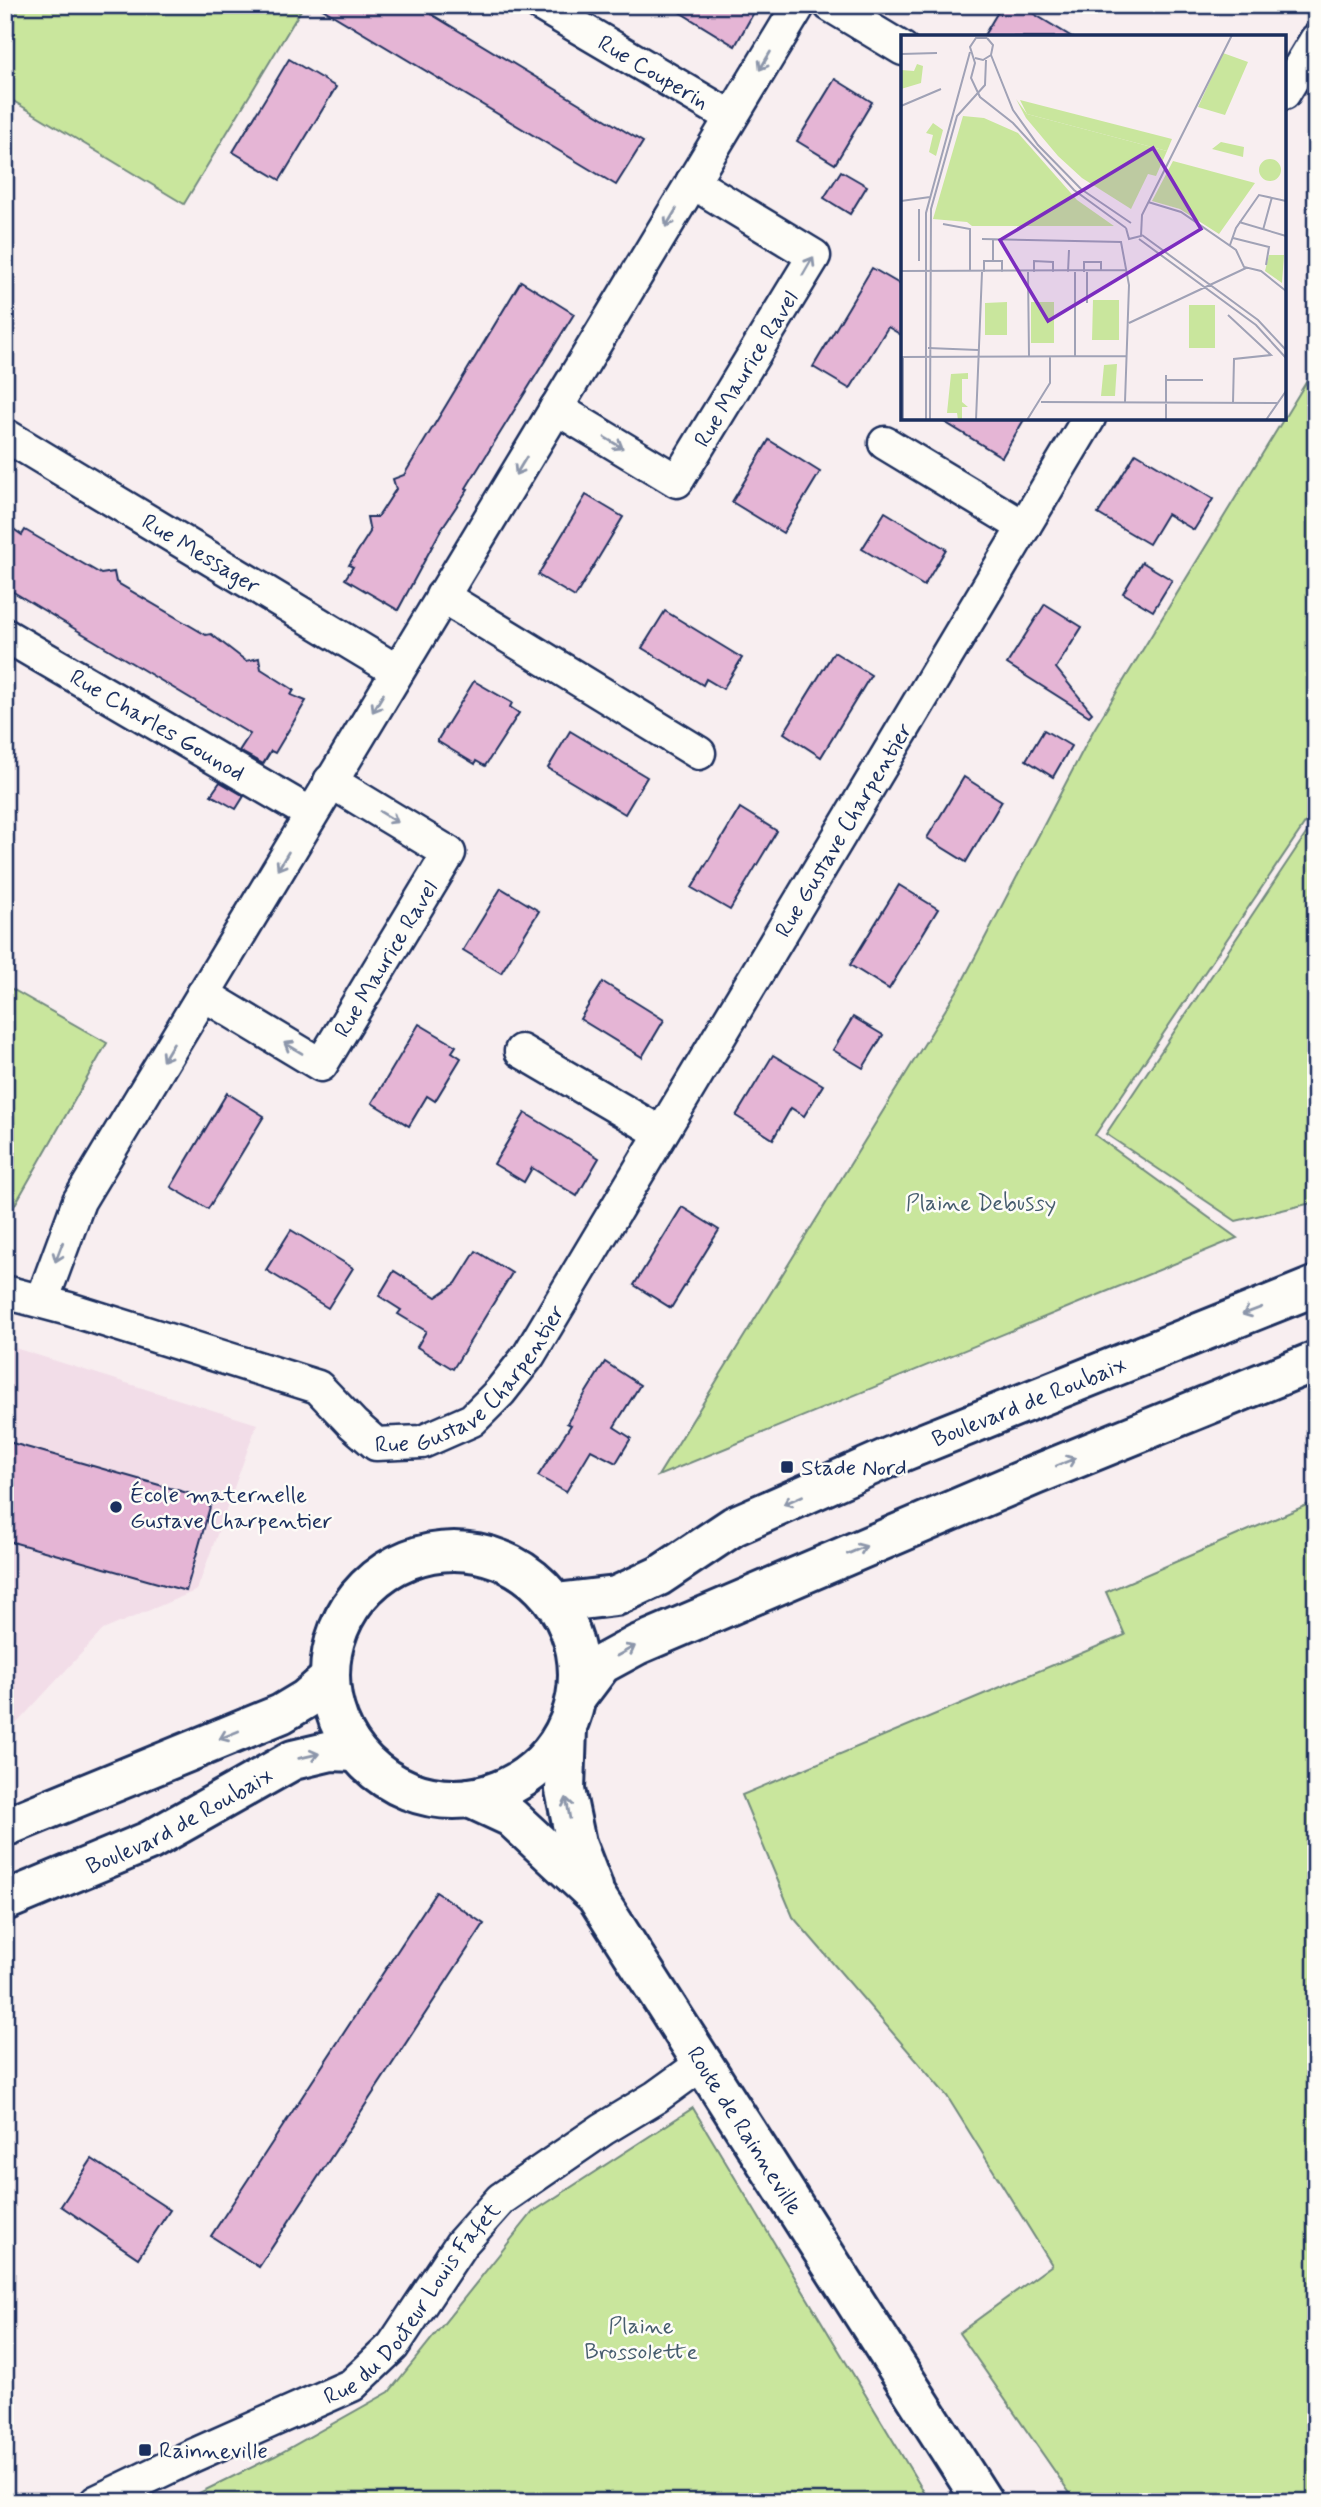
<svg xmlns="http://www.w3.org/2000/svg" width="1321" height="2507" font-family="Mynerve,sans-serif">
<rect width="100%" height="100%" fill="#f8eef0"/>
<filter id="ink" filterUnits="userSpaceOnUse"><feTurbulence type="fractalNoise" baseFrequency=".0143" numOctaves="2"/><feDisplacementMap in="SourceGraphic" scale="14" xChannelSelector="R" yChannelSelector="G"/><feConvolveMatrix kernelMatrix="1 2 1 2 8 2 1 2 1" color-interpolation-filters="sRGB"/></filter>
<g filter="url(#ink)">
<!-- built -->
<path fill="#f2dde8" d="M5 1345 257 1424 197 1590 103 1630 5 1736Z"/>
<!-- green -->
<g fill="#c9e69d" stroke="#728a7e" stroke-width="2">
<path d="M5 5H304L184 204 5 96Z"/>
<path d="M1316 366V807L1095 1135 1237 1238 658 1476 960 986 1093 731Z"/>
<path d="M1316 819V1202L1236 1221 1106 1134Z"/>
<path d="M5 985 107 1043 13 1208 5 1204Z"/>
<path d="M1316 1501V2502H1076L959 2333 1052 2265 947 2096 793 1917 742 1795 1125 1635 1106 1592Z"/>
<path d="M693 2108 930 2502H181L275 2456 389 2392 533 2212Z"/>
</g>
<!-- building -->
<g fill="#e5b5d5" stroke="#1b2f5e" stroke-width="2">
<path d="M316 5H416L643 142 616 185Z"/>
<path d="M668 5H758L735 46Z"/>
<path d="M1002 5H1019L1072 37H983Z"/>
<path d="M289 59 336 87 280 180 233 152Z"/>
<path d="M835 79 872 102 835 164 797 141Z"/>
<path d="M841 171 867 186 850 214 824 198Z"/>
<path d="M872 268 903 286V336L888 327 850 389 813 367Z"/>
<path d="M521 281 574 314 466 488 468 489 442 528 398 610 345 579 353 567 349 565 370 532 367 517H378L396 489 393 479 404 475Z"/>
<path d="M938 418H1025L1002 457Z"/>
<path d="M769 440 820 472 783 533 732 502Z"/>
<path d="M1136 453 1213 499 1194 530 1167 514 1149 544 1098 514Z"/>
<path d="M586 495 623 517 575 597 538 575Z"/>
<path d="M885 512 946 549 924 586 862 549Z"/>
<path d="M5 523 22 535 25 530 101 574 114 572 116 582 206 635 211 634 246 661 259 658 261 669 294 690 291 695 306 701 275 753 271 751 263 764 239 751 250 734 5 587Z"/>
<path d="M1142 562 1172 580 1153 611 1123 593Z"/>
<path d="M1045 604 1082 627 1056 668 1092 713 1089 716 1007 664Z"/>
<path d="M665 611 742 658 723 689 706 679 703 685 642 648Z"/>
<path d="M834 652 871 675 821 757 784 733Z"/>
<path d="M474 681 512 703 510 707 519 713 485 766 476 761 475 764 437 741Z"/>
<path d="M1044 730 1071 746 1053 777 1026 760Z"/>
<path d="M570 731 647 777 625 814 548 768Z"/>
<path d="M964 777 1002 801 966 862 927 838Z"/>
<path d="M220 782 244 796 236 809 211 795Z"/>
<path d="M740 808 777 831 730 910 692 888Z"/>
<path d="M899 885 938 909 889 989 850 965Z"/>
<path d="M501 888 539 911 501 973 463 950Z"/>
<path d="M603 982 664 1020 642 1057 580 1019Z"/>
<path d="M853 1017 883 1035 863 1068 833 1050Z"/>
<path d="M419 1024 456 1046 452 1052 461 1058 435 1101 427 1096 409 1126 372 1103Z"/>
<path d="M773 1055 823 1085 804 1116 791 1108 773 1139 736 1116Z"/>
<path d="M227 1093 264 1116 208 1209 171 1187Z"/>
<path d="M525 1113 599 1158 577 1196 532 1168 524 1182 494 1164Z"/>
<path d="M682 1207 719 1230 671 1308 634 1285Z"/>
<path d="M291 1230 353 1268 328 1308 266 1270Z"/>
<path d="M476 1251 512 1273 453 1369 417 1347 426 1331 398 1314 401 1310 379 1296 394 1271 436 1297 456 1283Z"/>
<path d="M605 1362 640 1385 614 1427 631 1438 616 1463 591 1450 566 1492 538 1476 571 1425 567 1423Z"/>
<path d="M5 1441 212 1500 186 1591 5 1540Z"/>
<path d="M436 1892 484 1924 259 2267 211 2236Z"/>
<path d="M92 2159 170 2210 138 2258 61 2206Z"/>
</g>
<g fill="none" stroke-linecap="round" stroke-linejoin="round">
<!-- street casing -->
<g stroke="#1b2f5e" stroke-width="37">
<g id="street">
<path id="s1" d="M541 5 731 117"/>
<path d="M830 5 903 49"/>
<path d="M1284 93 1316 40"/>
<path id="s2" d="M556 408 677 481 814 256 692 182"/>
<path id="s3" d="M5 435 397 671"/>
<path d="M885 443 1024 527"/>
<path d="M442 596 699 753"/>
<path id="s4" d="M5 635 311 814"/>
<path id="s5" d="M203 994 321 1065 449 853 330 781"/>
<path d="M521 1051 661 1133"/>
<path id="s6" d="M5 1292 69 1309 318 1387 353 1424 376 1444 422 1442 472 1420 500 1392 529 1355 1089 418"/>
<path d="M42 1301 79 1201 799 5"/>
<path id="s7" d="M96 2502 192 2456 352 2385 393 2346 461 2244 501 2199 603 2129 656 2097 703 2063"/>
</g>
</g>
<!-- secondary casing -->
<g stroke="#1b2f5e" stroke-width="44">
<g id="secondary">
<circle cx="454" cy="1675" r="124"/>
<path id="s8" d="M556 1603 616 1596 659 1576 734 1526 899 1453 1316 1286"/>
<path d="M577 1697 602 1664 637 1645 1035 1475 1316 1361"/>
<path d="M567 1728 565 1790 576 1843 593 1887"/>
<path id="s9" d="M470 1798 511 1817 596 1896 983 2502"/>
<path d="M5 1827 281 1714 306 1699 330 1678"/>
<path id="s10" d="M5 1901 149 1841 293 1760 331 1751 356 1752"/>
</g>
</g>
<!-- street -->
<use href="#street" stroke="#fdfcf7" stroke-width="32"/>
<!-- secondary -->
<use href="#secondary" stroke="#fdfcf7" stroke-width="38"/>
</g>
<!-- one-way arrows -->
<defs><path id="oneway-shaft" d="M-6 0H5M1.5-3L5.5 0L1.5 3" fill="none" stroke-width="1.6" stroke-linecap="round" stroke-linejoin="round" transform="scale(1.75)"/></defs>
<g stroke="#8c96aa">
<use href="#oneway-shaft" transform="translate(765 61) rotate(121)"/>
<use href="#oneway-shaft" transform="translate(671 218) rotate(121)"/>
<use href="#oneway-shaft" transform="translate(808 266) rotate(-60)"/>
<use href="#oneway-shaft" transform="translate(614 443) rotate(31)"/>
<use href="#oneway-shaft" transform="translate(521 466) rotate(121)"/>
<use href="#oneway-shaft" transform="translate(378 703) rotate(121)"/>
<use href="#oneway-shaft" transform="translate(389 817) rotate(31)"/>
<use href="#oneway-shaft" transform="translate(283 861) rotate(121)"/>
<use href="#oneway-shaft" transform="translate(293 1048) rotate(-149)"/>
<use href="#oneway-shaft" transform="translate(168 1052) rotate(121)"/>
<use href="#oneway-shaft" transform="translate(59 1252) rotate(111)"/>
<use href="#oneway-shaft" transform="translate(1252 1311) rotate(159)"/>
<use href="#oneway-shaft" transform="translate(1066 1462) rotate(-22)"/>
<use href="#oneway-shaft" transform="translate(793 1500) rotate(156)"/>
<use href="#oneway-shaft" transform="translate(857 1550) rotate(-23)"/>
<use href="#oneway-shaft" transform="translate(626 1651) rotate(-29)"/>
<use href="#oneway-shaft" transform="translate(229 1735) rotate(158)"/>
<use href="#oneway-shaft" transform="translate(309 1756) rotate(-13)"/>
<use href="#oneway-shaft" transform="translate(568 1808) rotate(-100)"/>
</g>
</g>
<!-- markers -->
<g fill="#1b2f5e" stroke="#fdfcf7" stroke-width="2.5">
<rect x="780" y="1460" width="14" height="14" rx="3.5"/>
<circle cx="116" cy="1507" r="7"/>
<rect x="138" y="2443" width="14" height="14" rx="3.5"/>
</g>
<g text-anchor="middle" stroke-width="5" stroke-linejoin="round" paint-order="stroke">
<!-- street labels -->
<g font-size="23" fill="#1b2f5e" stroke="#fdfcf7">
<text dy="8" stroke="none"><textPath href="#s1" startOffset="131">Rue Couperin</textPath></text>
<text dy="8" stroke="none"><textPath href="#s2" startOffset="273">Rue Maurice Ravel</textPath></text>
<text dy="8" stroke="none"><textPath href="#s3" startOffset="229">Rue Messager</textPath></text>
<text dy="8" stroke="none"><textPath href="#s4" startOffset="177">Rue Charles Gounod</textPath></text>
<text dy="8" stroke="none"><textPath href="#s6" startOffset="1208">Rue Gustave Charpentier</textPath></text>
<text dy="8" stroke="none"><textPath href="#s5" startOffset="262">Rue Maurice Ravel</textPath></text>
<text dy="8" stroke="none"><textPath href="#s6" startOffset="530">Rue Gustave Charpentier</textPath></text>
<text dy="8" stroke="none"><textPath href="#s8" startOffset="518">Boulevard de Roubaix</textPath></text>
<text dy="8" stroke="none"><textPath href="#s10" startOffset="192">Boulevard de Roubaix</textPath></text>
<text dy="8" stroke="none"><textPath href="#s9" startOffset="439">Route de Rainneville</textPath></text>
<text dy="8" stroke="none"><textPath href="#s7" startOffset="382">Rue du Docteur Louis Fafet</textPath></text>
</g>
<!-- park labels -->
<g font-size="23" fill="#465d6e" stroke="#fdfcf7">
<text x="981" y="1210">Plaine Debussy</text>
<text x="641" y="2333">Plaine<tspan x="641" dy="26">Brossolette</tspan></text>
</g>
<!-- poi labels -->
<g font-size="23" fill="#1b2f5e" stroke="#fdfcf7" text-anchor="start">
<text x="801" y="1475">Stade Nord</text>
<text x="130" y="1502">École maternelle<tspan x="130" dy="26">Gustave Charpentier</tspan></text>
<text x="159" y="2458">Rainneville</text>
</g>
</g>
<!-- overview -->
<g transform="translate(901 35)">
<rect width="385" height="385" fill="#f8eef0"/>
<path d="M322 18 347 27 324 80 297 72ZM16 29 22 31 20 48 0 54V35L13 36ZM115 64 126 79 266 116 255 141 247 139 230 174 181 143 157 121 125 83ZM62 81 83 83 117 98 176 165 213 191H71L66 187 32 184ZM32 88 42 95 35 121 28 117 32 100 25 98ZM358 135a11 11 0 1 1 22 0a11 11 0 1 1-22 0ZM272 126 354 148 318 199 279 174 251 166ZM368 220H383L381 248 364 236ZM192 265H218V305H191ZM106 267V300H84V268ZM130 267H153V308H130ZM288 270H314V313H288ZM216 329 214 361H200L203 330ZM67 338V344H61V367L67 372H61V385H57L56 378H46L50 339Z" fill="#c9e69d"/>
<path d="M119 65 271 104 266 116 126 79ZM320 107 343 112 342 122 311 114Z" fill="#c9e69d"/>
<path fill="none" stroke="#a0a2b6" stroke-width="2" d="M86 3H75L69 12 74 28 70 43 79 62 112 88 173 155 225 193M0 19 36 18M90 20 112 75 137 110 180 154 230 188M74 23 82 25 90 20 92 10 86 3M0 71 40 54M0 166 29 162M247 167 280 177 335 215 343 232 360 236 385 256M338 187 385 201M42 189 69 194V236M225 193 228 204 240 201 241 180 331 0M362 195 371 162M241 200 357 285 385 315M332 203 368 212 365 230M81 204 220 207 228 250 224 367M238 204 355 290 385 323M329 210 335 193 358 160 385 166M385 218V241M18 226V174M92 226V204M0 236 225 235M83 237V226H101V237M127 237 128 321M133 237V226L152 227V237M167 237 168 215M183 237V227H200V236M186 237V268M327 280 370 320 333 324 332 368M228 288 345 233M27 313 77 315M174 321V237M0 322 225 321M265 345H302M140 367 376 368M2 385V322M25 385V178L69 17M29 385 30 174 56 81 84 50 85 25M75 385 81 237M126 385 149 348V321M265 385V340M365 385 385 356"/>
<path fill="#7b2cbf" fill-opacity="0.15" stroke="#7b2cbf" stroke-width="3.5" d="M252 113 300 194 147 286 99 205Z"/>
<rect width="385" height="385" fill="none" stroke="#1b2f5e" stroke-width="3.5"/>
</g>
<!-- margin -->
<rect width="1321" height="2507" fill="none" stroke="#fdfcf7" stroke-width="28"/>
<rect x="14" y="14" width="1293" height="2479" fill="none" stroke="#1b2f5e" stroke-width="2.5" filter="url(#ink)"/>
</svg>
